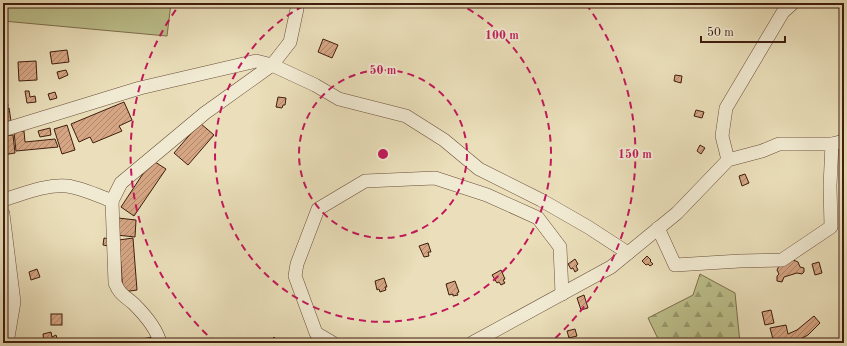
<svg xmlns="http://www.w3.org/2000/svg" width="847" height="346" font-family="'Old Standard TT',serif">
<defs>
<pattern id="forest-firs" width="22" height="20" patternUnits="userSpaceOnUse"><rect width="22" height="20" fill="#bcc08c"/><path d="M5 1l3.5 6h-7zM16 11l3.5 6h-7z" fill="#9a9b71"/></pattern>
<pattern id="building-hatch" width="6" height="6" patternUnits="userSpaceOnUse"><rect width="6" height="6" fill="#d6a684"/><path d="M-1 1l2-2M0 6l6-6M5 7l2-2" fill="none" stroke="#af876a"/></pattern>
</defs>
<rect width="100%" height="100%" fill="#eadfba"/>
<filter id="stains"><feTurbulence type="fractalNoise" baseFrequency=".005" numOctaves="4"/><feColorMatrix values="0 0 0 0 .2 0 0 0 0 .09 0 0 0 0 .02 0 0 0 .5 -.17"/></filter>
<radialGradient id="worn" r=".72"><stop offset=".6" stop-color="#630" stop-opacity="0"/><stop offset="1" stop-color="#630" stop-opacity=".3"/></radialGradient>
<!-- forest -->
<path fill="url(#forest-firs)" stroke="#7e6e4d" d="M700 274 735 293 740 343H660L648 318 693 295Z"/>
<!-- pitch -->
<path fill="#bcc08c" stroke="#7e6e4d" d="M3 3H171L167 36 3 21Z"/>
<!-- building -->
<g fill="url(#building-hatch)" stroke="#3f1d0e">
<path d="M323 39 338 45 332 58 318 52Z"/>
<path d="M67 50 69 62 52 64 50 52Z"/>
<path d="M36 61 37 80 19 81 18 62Z"/>
<path d="M66 70 68 75 59 79 57 72Z"/>
<path d="M675 75 682 76 681 83 674 81Z"/>
<path d="M25 91H29L30 97 35 96 36 102 27 103Z"/>
<path d="M5 92 8 106 3 107V93Z"/>
<path d="M55 92 57 98 50 100 48 94Z"/>
<path d="M278 97 286 98 285 105H283L282 108 276 107Z"/>
<path d="M124 102 132 120 119 126 122 131 93 143 90 137 79 142 71 124Z"/>
<path d="M9 108 11 121 3 122V109Z"/>
<path d="M696 110 704 112 702 118 694 116Z"/>
<path d="M200 123 214 135 188 165 174 153Z"/>
<path d="M67 125 75 150 62 154 54 129Z"/>
<path d="M50 128 51 135 40 137 38 131Z"/>
<path d="M24 131 25 142 55 139 58 147 16 151 14 132Z"/>
<path d="M13 135 15 153 3 155V136Z"/>
<path d="M700 145 705 148 701 154 697 151Z"/>
<path d="M152 160 166 169 134 216 121 207Z"/>
<path d="M745 174 749 183 742 186 739 176Z"/>
<path d="M118 218 136 220 135 237 117 235Z"/>
<path d="M104 238 109 239 108 246 103 245Z"/>
<path d="M133 238 137 290 123 292 119 240Z"/>
<path d="M428 243 431 252H428L429 256 424 257 419 246Z"/>
<path d="M647 256 651 260 650 261 653 264 650 266 648 264 646 265 642 261Z"/>
<path d="M575 259 578 264 576 266 578 270 575 272 573 268 571 269 568 264Z"/>
<path d="M791 259 798 262 800 267 804 268V272L802 274 797 273 784 277 782 282 777 281V276L779 274 777 270 780 264Z"/>
<path d="M819 262 822 273 815 275 812 264Z"/>
<path d="M37 269 40 277 31 280 29 272Z"/>
<path d="M501 270 505 279 503 280 505 283 501 285 499 282 497 283 492 275Z"/>
<path d="M384 278 387 287H385L386 290 380 292 379 289 377 290 375 281Z"/>
<path d="M455 281 459 292 457 293 458 295 453 296V294L449 295 446 284Z"/>
<path d="M584 295 588 308 581 310 577 298Z"/>
<path d="M771 310 774 323 765 325 762 312Z"/>
<rect x="51" y="314" width="11" height="11"/>
<path d="M814 316 820 323 808 335 793 343H774L770 328 786 325 788 334 797 330Z"/>
<path d="M575 329 577 336 569 338 567 331Z"/>
<path d="M51 332 52 337 56 335 58 341 44 343 43 334Z"/>
<path d="M154 337 155 343H142L141 339Z"/>
<path d="M274 337 279 342 268 343Z"/>
</g>
<g fill="none" stroke-linecap="round" stroke-linejoin="round">
<!-- minor casing -->
<g stroke="#6a4e39" stroke-width="14">
<g id="minor">
<path d="M3 130 140 88 256 61 272 65 315 85 339 99 406 116 444 140 479 169 541 200 588 227 628 253"/>
<path d="M728 160 722 136 726 108 783 12 793 3"/>
<path d="M3 200C23 194 46 184 67 186 82 188 99 196 112 201"/>
<path d="M3 214 14 302 7 343"/>
<path d="M658 228 675 265 740 261 782 260 831 227 830 186 832 144"/>
<path d="M160 343C157 328 144 314 134 304 125 296 120 295 115 283L112 201 121 183 205 113 272 65 290 42 297 9V3"/>
<path d="M333 343 316 333 295 276 297 264 318 209 365 181 435 178 487 195 538 218 560 247 562 294"/>
<path d="M472 343 611 267 677 213 728 160 762 151 779 144H832L844 141"/>
</g>
</g>
<!-- minor -->
<use href="#minor" stroke="#f1ead2" stroke-width="13"/>
</g>
<!-- distance rings -->
<g fill="none" stroke="#c2185b" stroke-width="2" stroke-dasharray="7 5">
<circle cx="383" cy="154" r="84"/>
<path d="M457 3A168 168 0 1 1 309 3"/>
<path d="M216 343A252 252 0 0 1 180 4M586 4A252 252 0 0 1 550 343"/>
</g>
<circle cx="383" cy="154" r="6" fill="#c2185b" stroke="#f1ead2" stroke-width="2"/>
<g font-size="12" text-anchor="middle" font-weight="bold" fill="#c2185b" stroke="#f1ead2" stroke-width="4" stroke-linejoin="round" paint-order="stroke">
<text x="502" y="39">100 m</text>
<text x="383" y="74">50 m</text>
<text x="635" y="158">150 m</text>
</g>
<!-- margin -->
<rect width="847" height="346" fill="none" stroke="#eadfba" stroke-width="16"/>
<rect x="4" y="4" width="839" height="338" fill="none" stroke="#3f1d0e" stroke-width="2"/>
<rect x="8" y="8" width="831" height="330" fill="none" stroke="#3f1d0e"/>
<!-- scale -->
<path d="M701 36v6h84v-6" fill="none" stroke="#3f1d0e" stroke-width="2"/>
<text x="707" y="36" font-size="12" fill="#3f1d0e" stroke="#f1ead2" stroke-width="3" paint-order="stroke">50 m</text>
<rect width="100%" height="100%" filter="url(#stains)"/>
<rect width="100%" height="100%" fill="url(#worn)"/>
</svg>
